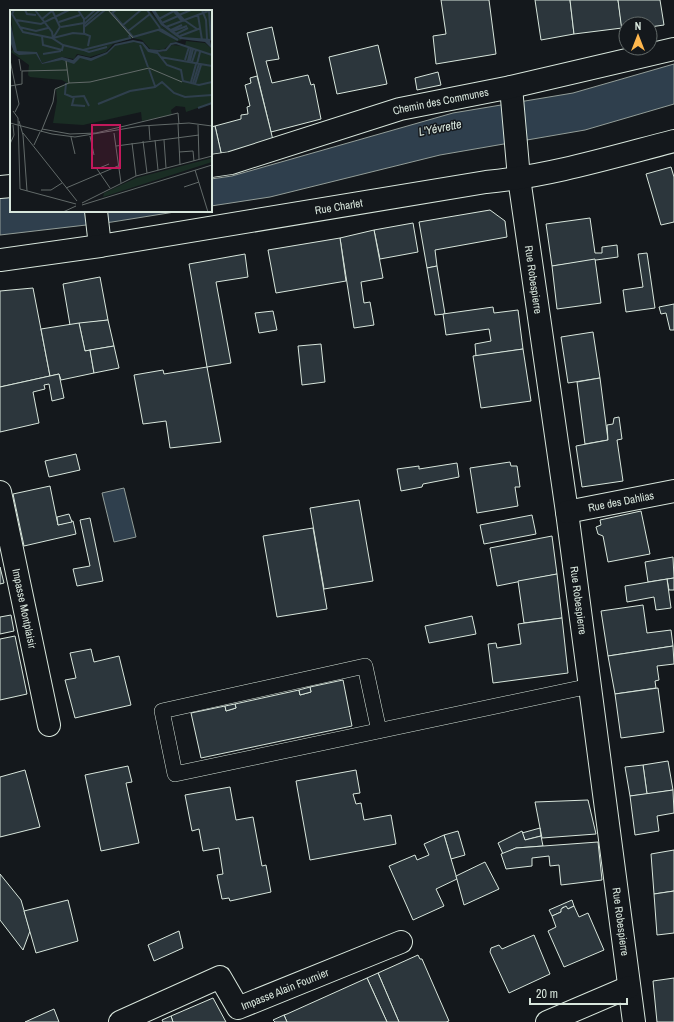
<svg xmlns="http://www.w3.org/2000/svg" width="674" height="1022" font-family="'Archivo Narrow',sans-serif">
<rect width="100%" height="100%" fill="#14181c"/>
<!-- water -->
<g fill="#2f3f4d" stroke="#939e99">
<path d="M674 64V104L585 130 440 155 270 197 211 206V179L232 176 453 113 573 93Z"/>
<path d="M11 196V211H181L112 222 0 235V197Z"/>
<path d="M124 488 136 537 114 542 102 493Z"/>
</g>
<!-- building -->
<g fill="#2c363c" stroke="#d8e6dc">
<path d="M441 0H489L496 54 436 64 433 36 446 34Z"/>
<path d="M535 0H570L574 34 541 40Z"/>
<path d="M570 0H618L622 28 574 34Z"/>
<path d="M618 0H660L664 25 650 27V24H626V30L622 31Z"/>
<path d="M272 27 279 59 266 61 272 83 308 75 311 85 314 84 321 119 271 132 247 33Z"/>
<path d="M378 45 387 84 337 94 329 57Z"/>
<path d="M438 72 441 85 417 90 415 78Z"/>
<path d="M257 76 274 144 222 157 215 126 241 119V115L248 114 247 107 250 106 245 85 251 83 250 78Z"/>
<path d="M215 126 222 157 211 160V127Z"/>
<path d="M671 167 674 177V222L661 225 646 174Z"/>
<path d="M490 210 505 221 507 237 435 250 437 266 427 268 419 222Z"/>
<path d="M590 218 595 253H602V247L617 245 618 257 552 266 546 224Z"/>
<path d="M413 223 418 252 380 259 374 230Z"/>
<path d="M374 230 383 278 361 282 364 303 370 302 374 325 354 328 340 238Z"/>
<path d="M340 238 346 281 276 293 268 250Z"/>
<path d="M647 253 655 308 626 312 623 290 643 287 638 254Z"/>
<path d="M245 254 248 277 216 282 231 363 207 367 189 264Z"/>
<path d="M595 259 601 303 557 309 552 266Z"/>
<path d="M437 266 445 314 435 315 427 268Z"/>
<path d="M100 277 108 320 70 325 63 284Z"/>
<path d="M33 288 50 376 0 387V291Z"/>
<path d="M674 304V330H670L666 313 661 314 659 307Z"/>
<path d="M493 307 494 313 518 310 523 349 476 356 475 344 491 341 489 329 446 335 443 314Z"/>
<path d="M273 311 277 330 259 333 255 313Z"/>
<path d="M108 320 114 346 85 351 79 323Z"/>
<path d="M79 323 85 351 90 350 94 373 61 380 59 374 50 376 41 329Z"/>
<path d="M593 332 600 378 568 383 561 337Z"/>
<path d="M321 344 325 382 302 385 298 346Z"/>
<path d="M114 346 119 368 94 373 90 350Z"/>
<path d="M523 349 531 401 481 408 473 356Z"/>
<path d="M207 367 221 442 170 448 166 421 143 424 134 375 163 370 164 374Z"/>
<path d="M59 374 64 398 52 401 49 384 44 385 45 389 33 392 39 423 0 432V387Z"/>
<path d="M600 378 608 440 585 444 577 382Z"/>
<path d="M619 417 622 439 617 440 623 481 582 487 576 446 608 440 607 425 613 424 614 418Z"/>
<path d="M76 454 80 470 49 477 45 461Z"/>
<path d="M510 462 511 466H517L520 487H515L518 506 477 513 470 468Z"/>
<path d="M457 463 459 477 423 484 422 487 401 491 397 469 419 466V469Z"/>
<path d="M50 486 58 525 73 521 76 534 24 546 13 494Z"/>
<path d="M359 500 373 581 324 589 310 508Z"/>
<path d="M641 511 650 554 608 562 603 536 598 534 596 527 601 525 600 520Z"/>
<path d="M69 514 72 522 58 525 57 517Z"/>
<path d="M532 515 536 534 484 544 480 525Z"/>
<path d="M90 518 103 581 77 586 73 569 90 566 80 520Z"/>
<path d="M313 528 327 609 277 617 263 536Z"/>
<path d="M552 536 557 574 497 586 490 548Z"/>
<path d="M673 557 674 578 648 582 645 562Z"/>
<path d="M0 567 4 583 0 584Z"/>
<path d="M557 574 562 618 524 623 518 581Z"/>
<path d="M674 578V590H669L667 579Z"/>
<path d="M667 579 671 608 656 610 654 597 627 602 625 586Z"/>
<path d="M643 605 647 633 671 630 673 646 608 656 601 611Z"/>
<path d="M11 615 14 631 0 634V617Z"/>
<path d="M472 616 476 634 429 643 425 626Z"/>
<path d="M562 618 568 673 493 683 488 644 496 643 497 648 521 644 518 624Z"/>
<path d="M15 636 27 694 0 700V639Z"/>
<path d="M673 646 674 664 657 666 659 680 655 681 656 688 615 694 608 656Z"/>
<path d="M91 649 94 662 119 656 131 705 75 718 65 680 76 678 70 653Z"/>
<path d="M343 680 352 726 201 758 191 713 225 706 226 711 236 708 235 704 299 690 300 695 311 692 310 687Z"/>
<path d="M310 687 311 692 300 695 299 690Z"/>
<path d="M658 688 664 732 621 738 615 694Z"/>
<path d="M235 704 236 708 226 711 225 706Z"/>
<path d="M668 761 673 790 647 794 643 765Z"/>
<path d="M643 765 647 794 630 796 625 767Z"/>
<path d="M128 766 132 782 126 783 139 843 101 851 85 775Z"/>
<path d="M25 770 40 827 0 837V777Z"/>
<path d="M356 770 360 793 353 794 356 804 361 803 364 820 391 815 396 844 310 860 296 781Z"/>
<path d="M230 787 236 820 253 817 262 866 266 865 271 892 230 901 229 898 222 899 217 875 223 874 219 848 203 851 199 829 192 831 185 795Z"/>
<path d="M673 790 674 813 657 816 659 831 635 835 630 796Z"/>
<path d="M588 800 596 834 542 838 535 802Z"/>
<path d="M540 828 541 836 525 840 522 833Z"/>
<path d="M458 831 465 855 451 859 444 835Z"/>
<path d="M522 831 525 840 541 836 543 846 516 848 503 854 498 843Z"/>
<path d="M444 835 457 879 436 889 444 906 413 920 389 866 415 855 417 860 429 855 424 844Z"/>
<path d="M598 842 602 880 561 885 559 865 550 866 549 856 532 858V866L506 869 501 854 516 848Z"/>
<path d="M674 850V891L654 894 651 854Z"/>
<path d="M485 862 499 889 464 905 456 876Z"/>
<path d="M0 874 21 900 30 931 23 950 0 920Z"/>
<path d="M674 891V933L657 935 654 894Z"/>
<path d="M68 900 78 941 36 953 24 911Z"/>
<path d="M572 900 574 906 568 909 563 907 561 912 552 916 549 910Z"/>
<path d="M566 906 568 909 574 906 579 917 588 913 604 950 564 967 548 931 556 927 552 916 561 912V909Z"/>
<path d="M179 931 183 948 154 961 148 945Z"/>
<path d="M534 935 550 974 509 993 490 952 491 948 499 945 502 949Z"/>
<path d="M418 955 420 959H422L449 1021 446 1022H399L378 973Z"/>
<path d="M378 973 399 1022H387L367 978Z"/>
<path d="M367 978 387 1022H287L284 1015 287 1014Z"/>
<path d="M674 978V1022H657L653 981Z"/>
<path d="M213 998 226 1022H173L171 1016Z"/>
<path d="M54 1009 59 1022H25Z"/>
<path d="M284 1015 287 1022H275L273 1020Z"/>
<path d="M171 1016 173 1022H163L162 1020Z"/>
</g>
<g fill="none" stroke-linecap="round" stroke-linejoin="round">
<!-- lane casing -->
<g stroke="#d8e6dc" stroke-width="16">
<path id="lane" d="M379 731 365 666 162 711 175 774 590 686"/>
</g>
<!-- street casing -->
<g stroke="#d8e6dc" stroke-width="24">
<g id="street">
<path id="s1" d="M511 87 519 178 567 512 634 1022"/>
<path id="s2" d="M211 166 231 163 400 109 511 87 674 49"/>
<path d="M0 187 11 186"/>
<path d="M96 211 100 246"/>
<path id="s3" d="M0 260 100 246 486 182C550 176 612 157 674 141"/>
<path id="s4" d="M0 492 49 725"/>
<path id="s5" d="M567 512 674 491"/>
<path id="s6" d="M120 1022 220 977 238 1008 401 942"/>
<path d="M547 1022 629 987"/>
</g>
</g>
<!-- lane -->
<use href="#lane" stroke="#14181c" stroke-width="15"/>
<!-- street -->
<use href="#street" stroke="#14181c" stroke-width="22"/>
</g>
<g text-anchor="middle" stroke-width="3" stroke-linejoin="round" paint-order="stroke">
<!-- street labels -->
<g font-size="11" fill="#d8e6dc" stroke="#14181c">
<text dy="4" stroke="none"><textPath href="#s2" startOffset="239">Chemin des Communes</textPath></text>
<text dy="4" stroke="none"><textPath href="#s3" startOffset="343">Rue Charlet</textPath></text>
<text dy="4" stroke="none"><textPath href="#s1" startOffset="194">Rue Robespierre</textPath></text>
<text dy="4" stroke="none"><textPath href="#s5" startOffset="55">Rue des Dahlias</textPath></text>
<text dy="4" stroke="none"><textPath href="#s1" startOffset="518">Rue Robespierre</textPath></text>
<text dy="4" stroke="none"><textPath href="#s4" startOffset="119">Impasse Montplaisir</textPath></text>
<text dy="4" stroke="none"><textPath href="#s1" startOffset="842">Rue Robespierre</textPath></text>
<text dy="4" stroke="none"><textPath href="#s6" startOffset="196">Impasse Alain Fournier</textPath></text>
</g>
<!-- water labels -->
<g font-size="12" font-style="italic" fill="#d8e6dc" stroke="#14181c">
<text transform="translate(440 128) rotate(-11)" y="4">L'Yévrette</text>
</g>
</g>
<!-- overview -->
<g transform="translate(10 10)">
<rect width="202" height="202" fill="#14181c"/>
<path d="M202 148V152L93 187 94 183 126 168Z" fill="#1a2d24"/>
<path d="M0 0H139L153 17 161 22 143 0H201L202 30 171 28 162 22 172 30 161 33 153 40 140 39 132 30 123 28 103 34 96 42 80 47 67 44 64 49 52 47 32 53 27 42H8L5 37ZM124 31 132 32 138 41 153 42 162 35 175 36 176 31 195 33 202 39V93L176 102 175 97 166 96 161 100 162 105 132 111 131 102 73 115 43 113 47 91 46 78 57 73 52 70 20 67 18 65 19 55 1 42 4 38 8 43H26L32 54 53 48 64 52 68 47 80 50 98 43 103 36Z" fill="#1a2d24"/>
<path d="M141 0H145L154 14 172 27 202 29 200 31 202 39 195 32 170 29 151 15ZM0 10 7 41 27 42 32 53 52 47 63 50 68 45 81 48 97 42 105 34 123 30 133 32 139 39 150 40 147 44 138 42 132 34 124 32 105 36 97 44 81 51 70 48 64 54 52 50 32 54 26 44 9 45 4 42 1 34Z" fill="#2f3f4d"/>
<path fill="none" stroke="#2f3f4d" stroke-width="2" d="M4 0 2 4 13 22 42 28 53 35 73 40 120 28 119 25M15 0 17 4 26 5M25 0 42 22 43 28M42 0 50 17 43 28M68 0 74 9V24M106 0 102 3 123 27 151 19M137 0 150 18M163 0 172 11M165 0 174 10M192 0 196 10 197 29M199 1 201 30M169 5 181 0M188 5 192 30M32 9 42 1M75 9 85 0M149 9 164 1M6 10 31 14 59 0M174 10 187 19M49 12 70 5M152 13 168 6M74 14 90 0M113 15 131 0M9 17 26 21 38 18M51 17 74 13M74 17 95 0M156 17 201 0M151 19 168 30M149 20 168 30M161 20 172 15M163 21 177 16M117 22 140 4M166 24 178 18M32 26 33 35 52 40 53 36M170 26 191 18M43 28 63 23 75 24 80 26 78 36M130 35 138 57M74 40 79 42 97 37M146 41 157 55 171 60 173 71 189 75 202 72M149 41 156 40 161 34 166 33 202 45M33 44 51 41M150 47 202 56M175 50 179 37M178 51 181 38M180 51 183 39M182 52 186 40M187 54 190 42M139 59 145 76M181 72 186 54M56 73 55 84 62 87 74 86 79 96M183 73 189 54M185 74 191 55M64 87 62 95 75 96M88 94 120 81 145 77 152 72 164 83 175 87 202 85M188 98 202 93"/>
<path fill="none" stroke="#626a69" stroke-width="1" d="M98 0 123 28M9 49 11 61M0 50 9 94 5 102M56 51 59 73M0 76 12 74V61L57 60M3 101 8 108 10 179 66 194M9 111 13 125 17 181M0 113 42 124 65 127 131 116 179 113 202 116M168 114 170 155M188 115 189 149M139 116 140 130M32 119 60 124 86 123 168 103 169 114M31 122 43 92 45 79 59 73 80 72 139 58 172 72M13 123 67 191M104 123 111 173M80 126 84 145M61 127 65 144M145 130 148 160M154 130 156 158M133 131 137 163M122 133 126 166M0 134 4 125 3 115M24 135 30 122M106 136 189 125M169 142 183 141 184 151M99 154 87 159 100 178M185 160 198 202M174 177 189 172M56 178 108 156M31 180H41L52 173M72 193 126 166 202 146M72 195 202 155M53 202 66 196"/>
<path fill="#c2185b" fill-opacity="0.15" stroke="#c2185b" stroke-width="2" d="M82 115H110V158H82Z"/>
<rect width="202" height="202" fill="none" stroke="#d8e6dc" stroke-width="2"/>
</g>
<!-- north arrow -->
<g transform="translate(638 36)"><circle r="19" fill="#14181c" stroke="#626a69"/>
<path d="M0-3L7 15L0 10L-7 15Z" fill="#ffb74d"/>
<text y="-6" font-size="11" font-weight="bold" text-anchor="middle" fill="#d8e6dc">N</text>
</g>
<!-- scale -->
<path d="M530 998v6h97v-6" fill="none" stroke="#d8e6dc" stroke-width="2"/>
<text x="536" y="998" font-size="12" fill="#d8e6dc" stroke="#14181c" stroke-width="3" paint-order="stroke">20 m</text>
</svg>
